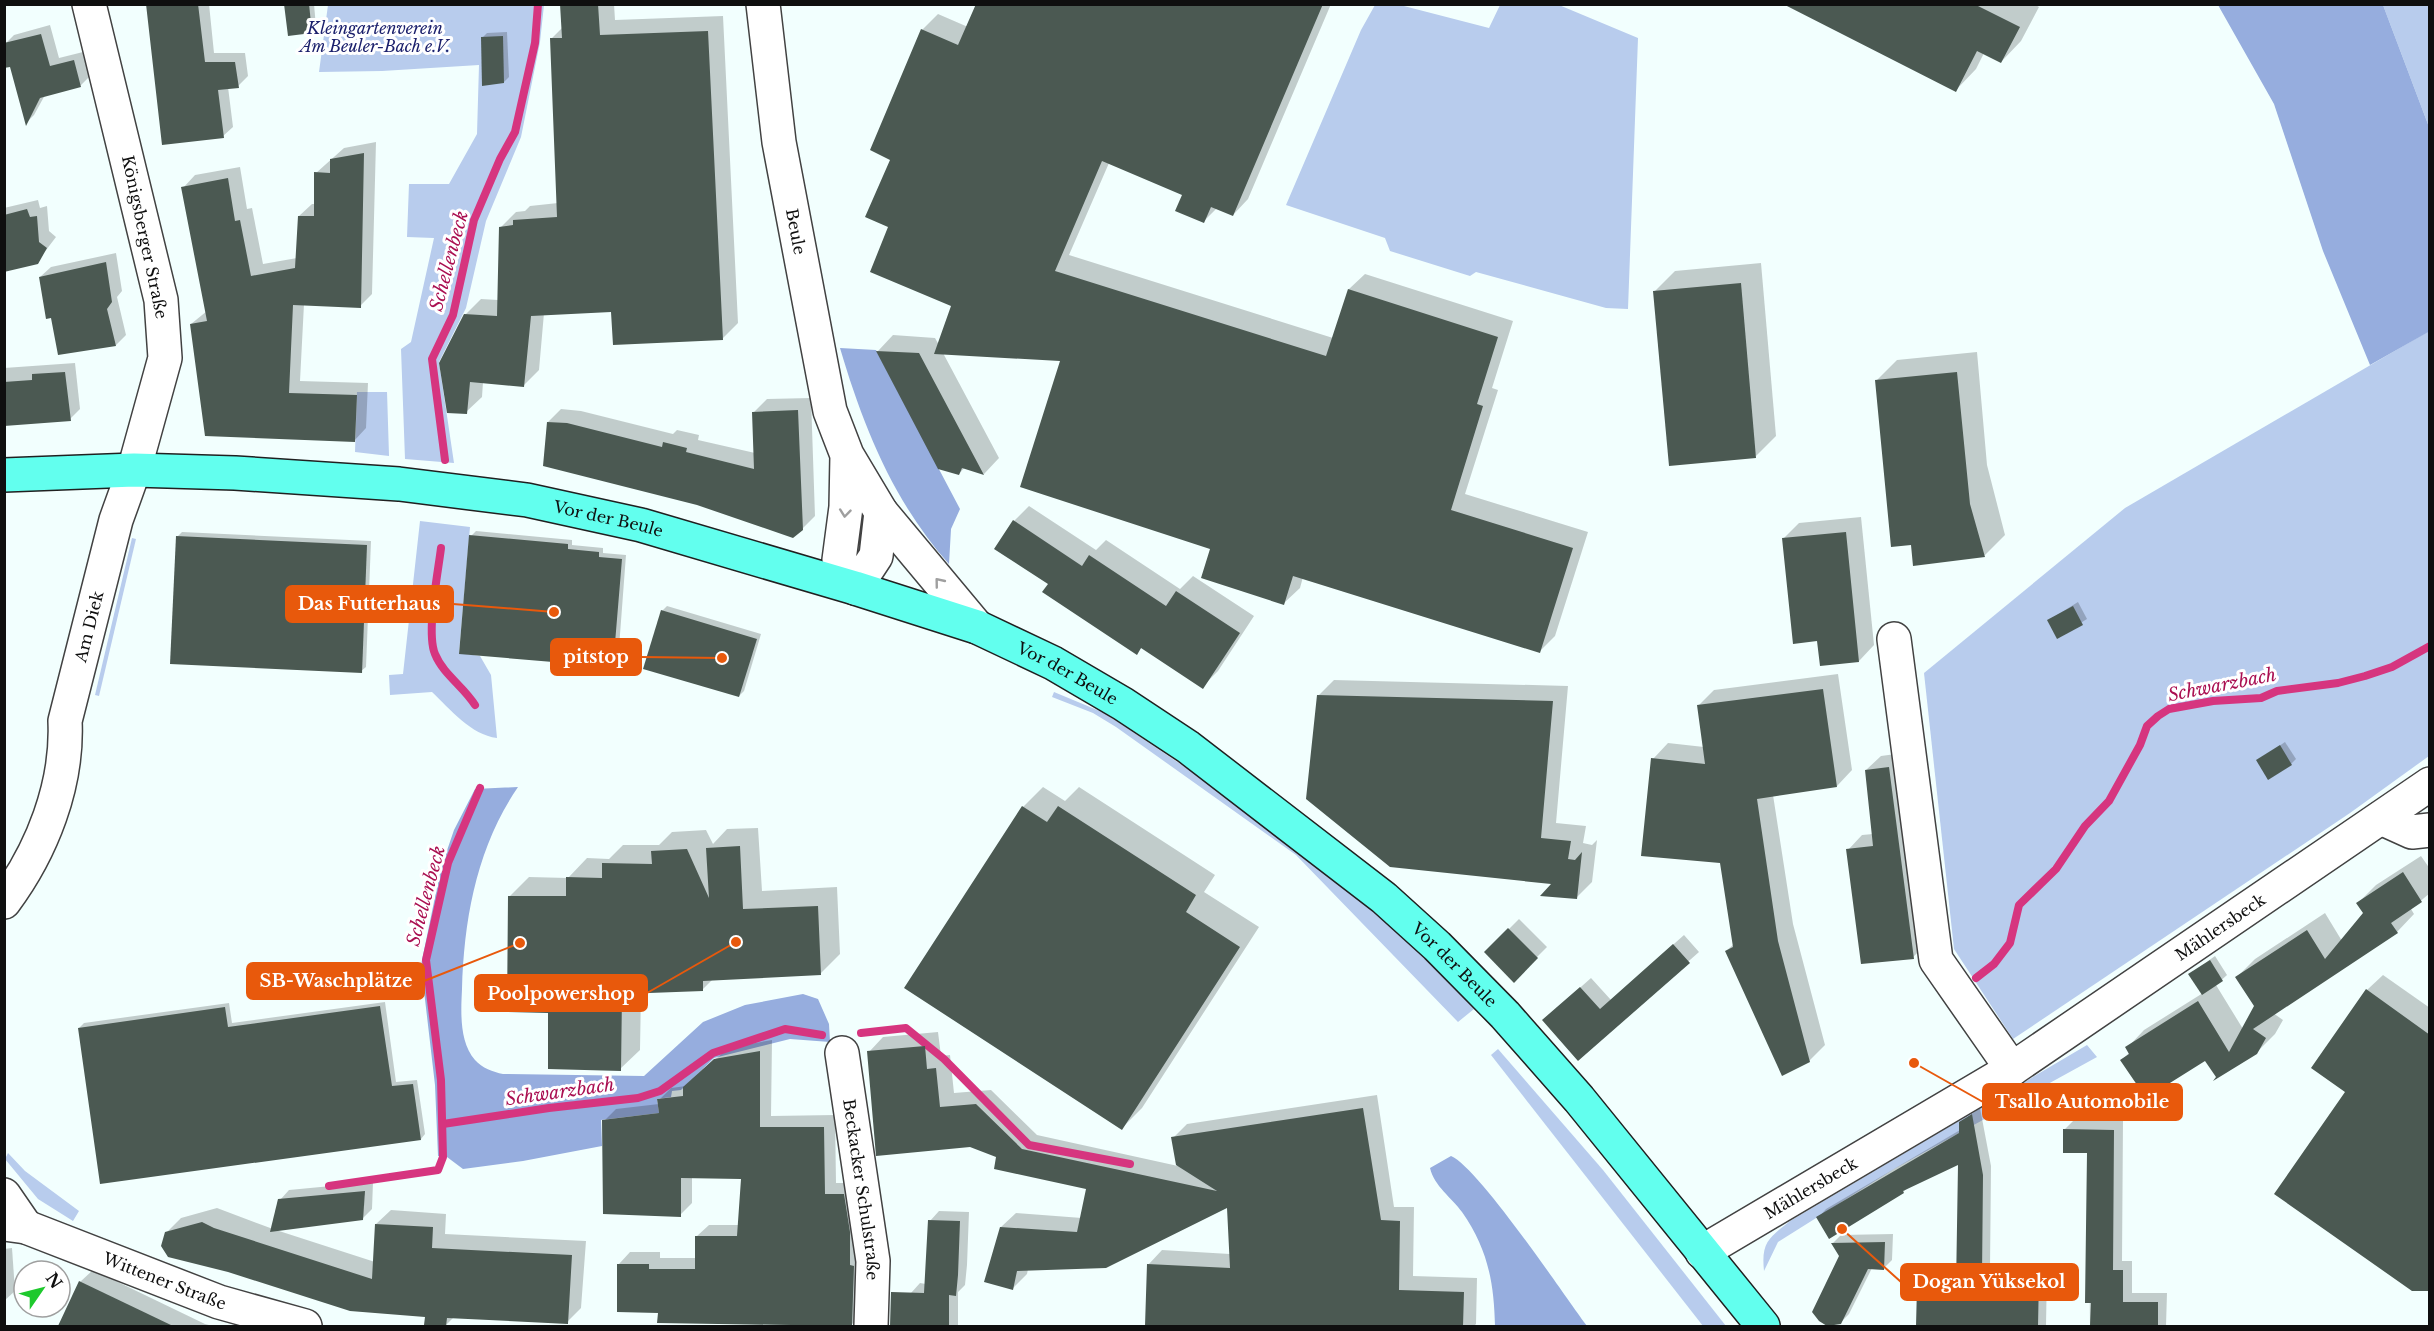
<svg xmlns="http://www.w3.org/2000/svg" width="2434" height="1331" font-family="'Libre Baskerville',serif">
<rect width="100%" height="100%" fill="#f2fffe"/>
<!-- green -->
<g fill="#b8cced">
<path d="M328 5H544L540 42 521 137 486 221 466 308 439 362 454 463 405 459 401 349 411 342 434 238 407 237 409 184H449L477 134 479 65 382 71 319 72Z"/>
<path d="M1375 5H1400L1489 28 1500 5H1559L1638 38 1628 309 1606 308 1476 272 1470 276 1390 251 1385 238 1286 205 1361 30Z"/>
<path d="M2383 5H2429V127Z"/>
<path d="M2429 331V756L2350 813 2013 1039 1954 949 1924 673 2125 508Z"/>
<path d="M357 392H387L389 456 355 452Z"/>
<path d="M420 521 470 527 459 653 480 656 491 675 497 738C471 735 450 709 432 692L390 695 389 675 403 674Z"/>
<path d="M132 538 136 539 99 696 95 695Z"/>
<path d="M1054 692 1102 712 1121 724C1197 776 1276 825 1347 885 1392 924 1434 966 1474 1009L1458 1022 1296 855 1116 727 1093 713 1052 697Z"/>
<path d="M2087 1045 2097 1057 1894 1169 1778 1242 1764 1271C1761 1242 1769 1238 1790 1221Z"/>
<path d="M1498 1049 1603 1170 1726 1326H1703L1491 1055Z"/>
<path d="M8 1153 25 1171 79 1211 73 1221 38 1199 5 1159Z"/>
</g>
<!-- forest -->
<g fill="#96adde">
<path d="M2218 5H2383L2429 127 2430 331 2370 365 2323 251 2274 104Z"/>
<path d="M840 348 876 350 960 509 951 529 949 564C894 503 863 426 840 348Z"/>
<path d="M518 787C477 847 464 918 462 989 461 1011 459 1042 475 1060 482 1068 493 1072 503 1074L644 1076 703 1022 745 1005 803 994 818 999 829 1024 830 1042 790 1039 714 1058 681 1090 672 1091 671 1097 657 1099 659 1113 601 1120 602 1146 523 1161 463 1169 447 1157 438 1156 435 1085 421 965 441 868 454 830 475 789Z"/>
<path d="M1451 1156C1479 1168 1563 1294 1587 1326H1495C1494 1283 1488 1249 1462 1212 1452 1198 1434 1186 1430 1168Z"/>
</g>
<!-- shadow -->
<g fill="#0003">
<path d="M148 4H209L214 53H245L248 76 238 86 228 87 233 127 223 136Z"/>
<path d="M286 4H314L316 27 311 32Z"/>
<path d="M562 4H614L615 20 723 16 738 323 723 338 613 310 544 313 539 370 524 385 483 382 482 397 466 412 465 315 481 299 498 300 500 228 516 212 525 211 530 206 558 203 551 39 563 27Z"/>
<path d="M978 4H1331L1248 199 1233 215 1217 208 1203 222 1184 195 1109 163 1069 255 1333 338 1349 289 1365 274 1513 321 1492 388 1498 390 1465 494 1588 532 1555 636 1539 652 1303 577 1300 588 1284 603 1212 548 1062 359 943 353 999 458 984 474 965 467 959 474 939 468 878 351 893 335 935 338 939 345 953 305 890 227 892 159 922 30 938 14 968 27Z"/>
<path d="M1786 4H2034L2039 7 2021 41 2001 62 1984 53 1976 69 1956 90Z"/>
<path d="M50 25 59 58 83 52 90 76 81 85 45 95 34 115 26 123 5 44 14 35Z"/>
<path d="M507 32 509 77 504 82 482 38 487 33Z"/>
<path d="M376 142 372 294 360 306 304 304 300 381 368 383 366 428 354 441 191 324 207 311 183 188 195 175 240 167 247 209 252 208 263 264 297 258 299 216 312 204H315L316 173 344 148Z"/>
<path d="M38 200 40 208 47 206 49 231 56 237 37 262 4 271V208Z"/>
<path d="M116 253 122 291 117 297 126 335 116 345 53 317 40 277 51 267Z"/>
<path d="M1761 263 1776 436 1756 456 1654 292 1675 271Z"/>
<path d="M1977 352 1987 465 2005 535 1985 555 1915 564 1913 543 1876 381 1897 360Z"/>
<path d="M75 363 80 409 70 419 4 424V368Z"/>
<path d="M811 398 815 516 802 529 548 422 561 409 581 411 673 434 677 430 699 435 698 440 755 453 754 412 767 399Z"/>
<path d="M1029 506 1096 550 1106 540 1180 589 1193 576 1254 616 1218 671 1202 687 1142 647 1137 653 1050 584 1014 521Z"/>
<path d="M1861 517 1874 645 1859 661 1818 640 1783 539 1799 523Z"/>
<path d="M476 531 572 540V545L603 548V553L626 555 618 661 613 665 471 536Z"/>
<path d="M182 532 371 541 366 667 361 671 177 537Z"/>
<path d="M2078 602 2087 619 2058 637 2049 620Z"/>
<path d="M667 606 761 634 744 691 739 696 662 611Z"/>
<path d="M1838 674 1852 770 1837 786 1773 795 1793 924 1825 1045 1809 1061 1726 951 1734 944 1721 862 1653 759 1668 743 1704 747 1698 706 1714 690Z"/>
<path d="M1334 680 1568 686 1556 823 1586 826 1583 843 1592 845 1597 840 1592 882 1576 898 1318 696Z"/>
<path d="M2285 742 2296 759 2291 764 2257 761Z"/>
<path d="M1903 753 1928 943 1913 957 1848 850 1862 835 1873 834 1866 770 1881 756Z"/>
<path d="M1043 787 1065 801 1079 787 1215 875 1204 892 1259 927 1142 1108 1122 1128 1023 807Z"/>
<path d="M758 828 762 891 837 887 840 954 821 973 713 979 703 989 641 992 640 1050 620 1069 549 1011 510 896 529 877 568 878 587 858 609 859 623 845H659L672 832 706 830 713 844 727 829Z"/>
<path d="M2421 856 2430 869V893L2411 909 2414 914 2397 932 2273 1013 2283 1020 2275 1034 2256 1053 2206 1059 2122 1060 2130 1052 2127 1048 2144 1030 2203 993 2190 974 2215 956 2227 975 2216 985 2243 1029 2256 1006 2237 977 2255 959 2325 913 2342 941 2365 913 2358 903 2376 885Z"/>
<path d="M1519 919 1547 947 1514 980 1486 952Z"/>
<path d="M1684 935 1699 952 1578 1059 1555 1010 1591 978 1611 1000Z"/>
<path d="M2383 975 2430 1008V1290L2347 1091 2367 990Z"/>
<path d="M385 1002 396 1082 417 1080 425 1134 421 1139 79 1028 84 1023 229 1003 232 1023Z"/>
<path d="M938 1032 941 1056 950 1055 954 1093 991 1090 1037 1135 1178 1166 1173 1138 1187 1124 1377 1095 1394 1207H1414L1413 1276 1477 1278 1476 1324 1474 1326H1146L1148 1265 1162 1250 1230 1254 1228 1206 1028 1269 1027 1274 1013 1288 1001 1227 1016 1213 1082 1218 1088 1188 998 1156 869 1052 883 1037Z"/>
<path d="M772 1040 771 1116 835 1115 836 1183H855L864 1313 850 1326 659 1322 660 1311 619 1264 630 1252H660V1258H697V1236L709 1225H739L743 1177 692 1176V1203L680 1215 604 1121 616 1109 659 1104V1100L671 1088 686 1086 728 1048Z"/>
<path d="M1980 1108 1991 1166 1990 1269 2047 1270 2046 1326H1917L1918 1288 1926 1280H1957L1960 1163 1909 1187 1903 1192 1818 1218 1826 1209 1960 1130V1123Z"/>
<path d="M2074 1120 2123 1121 2122 1261H2132V1293H2167L2166 1326H2090L2088 1152 2065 1129Z"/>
<path d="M373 1182 372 1209 362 1219 276 1230 375 1262 376 1224 391 1210 446 1214 445 1234 586 1241 581 1308 567 1322 454 1317 446 1325 427 1315 166 1233 181 1218 217 1208 273 1229 280 1200 289 1190Z"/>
<path d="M939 1211 969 1212 967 1265 965 1285 958 1292V1326H912L911 1293 920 1283 926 1284 930 1221Z"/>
<path d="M1893 1234 1892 1260 1884 1268H1872L1849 1314 1840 1323V1256L1833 1243 1841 1235Z"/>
<path d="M12 1248 15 1291 4 1301V1249Z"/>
<path d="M93 1270 205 1324 213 1326H68L80 1282Z"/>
</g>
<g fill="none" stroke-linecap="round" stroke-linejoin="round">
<!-- stream -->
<g stroke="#d6357f" stroke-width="8">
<path d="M445 460 432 359 453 315 474 220 500 159 515 132 535 43 538 4"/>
<path d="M441 548C438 573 426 633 435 654 443 674 464 687 475 705"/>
<path d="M1976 978 1994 964 2010 943 2019 905 2056 869 2085 826 2109 801 2140 745 2147 726 2158 716 2169 709 2213 701 2261 698 2277 691 2338 683 2365 676 2392 667 2430 646"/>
<path d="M861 1033 906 1028 944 1059 1029 1145 1130 1164"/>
<path d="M443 1124 549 1108 638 1098 660 1091 713 1053 785 1029 822 1035"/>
<path d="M329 1186 438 1170 443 1157 441 1080 426 960 448 863 480 788"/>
</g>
</g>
<!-- building -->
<g fill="#4b5952">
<path d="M146 4H198L205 62H235L239 88 218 90 224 138 162 145Z"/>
<path d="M284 4H309L312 33 288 36Z"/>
<path d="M560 4H598L600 35 708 31 723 340 613 345 611 312 531 316 524 387 470 382 467 414 447 413 439 363 464 314 497 316 499 227 513 225V220L557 217 550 38H562Z"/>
<path d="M976 4H1323L1233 216 1211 207 1204 223 1175 211 1182 195 1102 161 1055 271 1326 356 1348 289 1498 337 1477 404 1483 406 1451 510 1573 548 1540 653 1293 576 1284 605 1201 578 1210 549 1020 487 1060 361 934 354 951 306 870 272 888 227 865 217 890 160 870 150 921 29 958 45Z"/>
<path d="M1783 4H1974L2020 27 2001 63 1977 51 1956 92Z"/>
<path d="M41 34 50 66 74 60 81 87 40 98 26 126 10 67 4 68V43Z"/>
<path d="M503 36 504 83 482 86 481 37Z"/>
<path d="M364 153 361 308 293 305 289 393 357 395 355 442 205 436 190 324 207 321 181 187 228 178 235 221 240 220 251 276 295 268 298 216H314V172L330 173V159Z"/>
<path d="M27 209 30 217 37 216 39 242 47 248 38 264 4 272V215Z"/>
<path d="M106 262 112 302 107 309 116 346 58 355 51 318 46 319 39 277Z"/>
<path d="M1741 283 1756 458 1669 466 1653 291Z"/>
<path d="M876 351 919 353 984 475 962 468 959 475 938 469Z"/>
<path d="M65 372 71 421 4 426V382L32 380V374Z"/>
<path d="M1957 372 1970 504 1985 557 1913 566 1911 545 1891 547 1875 380Z"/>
<path d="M798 410 803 530 793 538 697 505 543 466 547 422 567 423 662 447 663 442 687 448 686 452 754 469 752 412Z"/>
<path d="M1013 520 1082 566 1089 555 1166 606 1176 591 1240 633 1203 689 1141 648 1137 655 1042 592 1048 584 994 549Z"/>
<path d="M1846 532 1859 662 1820 666 1817 641 1793 644 1782 538Z"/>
<path d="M469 535 568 544V549L599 552V557L622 559 613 667 459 654Z"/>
<path d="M176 536 367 545 362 673 170 664Z"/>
<path d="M2073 606 2083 625 2057 639 2047 620Z"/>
<path d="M661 610 757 639 739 697 643 669Z"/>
<path d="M1823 689 1837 787 1757 799 1778 941 1810 1062 1782 1076 1725 951 1733 947 1720 863 1641 856 1651 758 1705 764 1697 705Z"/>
<path d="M1317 695 1553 701 1541 838 1571 841 1568 859 1575 860 1582 852 1577 899 1540 896 1551 884 1390 867 1306 799Z"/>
<path d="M2280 745 2292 765 2268 780 2256 760Z"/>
<path d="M1889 767 1914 959 1861 964 1846 849 1873 846 1865 770Z"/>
<path d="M1022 806 1047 822 1058 806 1196 895 1186 912 1240 947 1122 1130 904 988Z"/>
<path d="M740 846 743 909 818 906 821 975 703 981V991L622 994 621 1071 548 1069V1013L507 1012 508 896H566V877L602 878V863L652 864 651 851 687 849 709 898 706 848Z"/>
<path d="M2403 872 2422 902 2391 923 2398 933 2253 1029 2266 1038 2257 1054 2213 1081 2216 1077 2205 1061 2146 1098 2120 1060 2129 1054 2125 1047 2198 1001 2229 1052 2254 1006 2235 977 2307 930 2325 959 2363 913 2356 903Z"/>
<path d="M1508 928 1538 958 1514 983 1484 952Z"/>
<path d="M1673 944 1690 963 1578 1061 1542 1020 1580 987 1600 1009Z"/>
<path d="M2210 960 2223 981 2202 995 2188 974Z"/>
<path d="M2366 989 2430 1035V1291H2412L2274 1194 2345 1092 2311 1068Z"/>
<path d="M380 1006 392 1086 413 1084 421 1140 100 1184 78 1028 225 1007 228 1027Z"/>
<path d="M925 1046 927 1069 936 1068 940 1107 976 1104 1022 1149 1217 1191 1176 1165 1171 1137 1363 1108 1381 1220 1400 1221 1399 1290 1464 1292 1463 1326H1145L1147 1264 1230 1268 1227 1208 1106 1268 1017 1271 1013 1290 984 1282 1000 1227 1077 1232 1086 1189 994 1169 996 1157 970 1147 876 1156 867 1051Z"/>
<path d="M760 1051V1127H824L825 1194H844L850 1232V1265L854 1266 852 1326 657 1323 658 1313 617 1312V1264H649V1269H695V1236H737L741 1179 681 1178V1217L603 1214 602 1120 659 1113 657 1099 683 1096V1087L714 1059Z"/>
<path d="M1972 1114 1983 1175 1982 1276 2039 1277 2038 1326H1916L1917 1287 1956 1288 1958 1165 1903 1191 1904 1193 1829 1239 1816 1217 1959 1133V1122Z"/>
<path d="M2063 1129 2114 1130 2113 1270H2123V1302H2158V1326H2090L2091 1303H2085L2087 1153H2063Z"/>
<path d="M365 1191 363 1220 270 1232 278 1199Z"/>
<path d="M928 1220 960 1221 958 1275 956 1296 949 1295V1326H890L891 1292 924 1293Z"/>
<path d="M202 1222 214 1228 372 1279 375 1224 433 1227 432 1248 572 1255 568 1324 447 1318 446 1326 424 1325 425 1317 350 1311 228 1272 168 1257 161 1246 165 1232Z"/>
<path d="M1885 1242 1884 1270 1868 1269 1841 1324 1827 1326 1819 1321 1812 1312 1839 1256 1831 1243Z"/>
<path d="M79 1281 173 1326H58Z"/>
</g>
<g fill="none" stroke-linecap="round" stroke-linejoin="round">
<!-- minor casing -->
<g stroke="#424242" stroke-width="36">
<g id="minor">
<path id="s1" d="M763 4 779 142 830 411 847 455 881 512 876 556 855 588 839 560 846 507 847 455"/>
<path d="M881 512 977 627"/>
<path d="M1894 639 1936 960 2012 1069"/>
<path d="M2381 818 2412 832 2430 830"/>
<path id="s2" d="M4 902C42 851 68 785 65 721L116 520 134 470 165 358 161 300 89 4"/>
<path id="s3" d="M842 1053 873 1261 871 1326"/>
<path d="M4 1195 26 1227"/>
<path id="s4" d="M4 1224 26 1227 219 1302 305 1326"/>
<path id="s5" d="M1702 1252 2012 1069 2430 784"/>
</g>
</g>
<!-- major casing -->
<g stroke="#202020" stroke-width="36">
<g id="major">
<path id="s6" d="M4 475 134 470 235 473 399 484 527 500 641 525 855 588 977 627 1053 663 1123 704 1188 747 1384 898 1437 946 1505 1015 1579 1099 1763 1326"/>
</g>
</g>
<!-- minor -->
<use href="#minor" stroke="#fff" stroke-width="33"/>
<!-- major -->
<use href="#major" stroke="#62ffee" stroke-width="33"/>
</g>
<!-- one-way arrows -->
<defs><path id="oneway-chevron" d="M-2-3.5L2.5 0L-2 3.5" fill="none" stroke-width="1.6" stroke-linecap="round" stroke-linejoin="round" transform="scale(1.5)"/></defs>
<g stroke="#9f9f9f">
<use href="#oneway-chevron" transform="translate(845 513) rotate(96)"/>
<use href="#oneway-chevron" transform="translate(939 582) rotate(-129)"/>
</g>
<g text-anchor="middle" stroke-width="6" stroke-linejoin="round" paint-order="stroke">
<!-- park labels -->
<g font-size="16" font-style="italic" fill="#1b206c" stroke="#fff">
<text x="375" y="34">Kleingartenverein<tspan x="375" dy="18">Am Beuler-Bach e.V.</tspan></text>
</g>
<!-- street labels -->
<g font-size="16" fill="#0f0f0f" stroke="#fff">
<text dy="6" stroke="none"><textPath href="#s1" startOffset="230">Beule</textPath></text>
<text transform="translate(145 237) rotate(78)" y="6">Königsberger Straße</text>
<text dy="6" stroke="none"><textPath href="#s6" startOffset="608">Vor der Beule</textPath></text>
<text dy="6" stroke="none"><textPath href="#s2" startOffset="292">Am Diek</textPath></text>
<text dy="6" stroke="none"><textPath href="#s6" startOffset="1094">Vor der Beule</textPath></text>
<text dy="6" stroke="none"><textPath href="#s5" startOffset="612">Mählersbeck</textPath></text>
<text dy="6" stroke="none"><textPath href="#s6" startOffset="1580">Vor der Beule</textPath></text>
<text dy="6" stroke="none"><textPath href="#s5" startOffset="126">Mählersbeck</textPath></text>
<text dy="6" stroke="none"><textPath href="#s3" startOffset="138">Beckacker Schulstraße</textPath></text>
<text dy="6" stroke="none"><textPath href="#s4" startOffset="171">Wittener Straße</textPath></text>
</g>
<!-- water labels -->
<g font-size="18" font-style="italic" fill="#aa0f51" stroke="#fff">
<text transform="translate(449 261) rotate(-75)" y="6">Schellenbeck</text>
<text transform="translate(2222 685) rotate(-11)" y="6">Schwarzbach</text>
<text transform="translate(426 896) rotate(-75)" y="6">Schellenbeck</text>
<text transform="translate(560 1092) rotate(-8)" y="6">Schwarzbach</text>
</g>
</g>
<!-- callouts -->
<path fill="none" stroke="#e8590c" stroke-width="2" d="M554 612L453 604M722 658L641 657M520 943L424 981M736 942L647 993M1914 1063L1983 1102M1842 1229L1901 1282"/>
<g fill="#e8590c" stroke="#fff" stroke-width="2">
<circle cx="554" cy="612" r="6"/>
<circle cx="722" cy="658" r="6"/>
<circle cx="520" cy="943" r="6"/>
<circle cx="736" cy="942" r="6"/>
<circle cx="1914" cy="1063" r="6"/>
<circle cx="1842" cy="1229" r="6"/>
</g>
<g fill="#e8590c" stroke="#e8590c" stroke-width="2">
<rect x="286" y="586" width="167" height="36" rx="6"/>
<rect x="551" y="639" width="90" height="36" rx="6"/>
<rect x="247" y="963" width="177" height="36" rx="6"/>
<rect x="475" y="975" width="172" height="36" rx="6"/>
<rect x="1983" y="1084" width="199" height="36" rx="6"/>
<rect x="1901" y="1264" width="177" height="36" rx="6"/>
</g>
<g font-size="18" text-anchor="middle" font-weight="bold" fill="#fff">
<text x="369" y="610">Das Futterhaus</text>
<text x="596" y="663">pitstop</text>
<text x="336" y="987">SB-Waschplätze</text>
<text x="561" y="1000">Poolpowershop</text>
<text x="2082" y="1108">Tsallo Automobile</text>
<text x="1989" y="1288">Dogan Yüksekol</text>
</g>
<!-- border -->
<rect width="2434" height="1331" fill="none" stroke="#0f0f0f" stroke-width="12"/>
<!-- north arrow -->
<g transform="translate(42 1289) rotate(55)"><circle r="28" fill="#ffffff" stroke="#9f9f9f" stroke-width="1.5"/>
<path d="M0-4.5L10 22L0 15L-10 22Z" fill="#1ec92d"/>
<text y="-9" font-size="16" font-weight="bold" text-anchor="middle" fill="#0f0f0f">N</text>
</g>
</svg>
